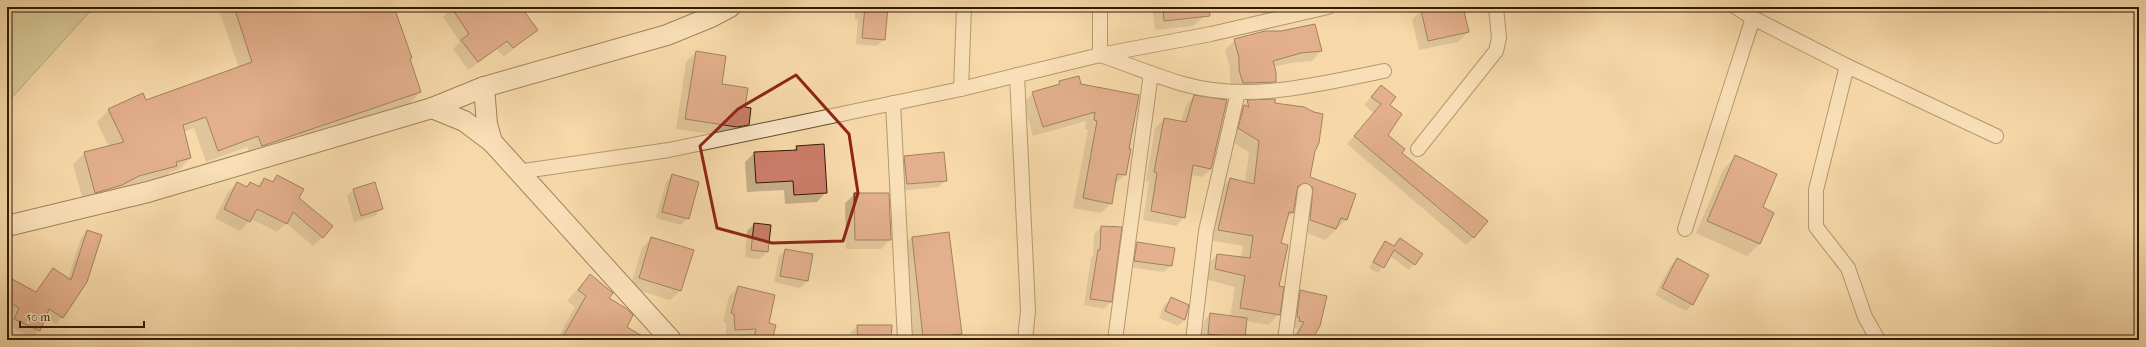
<svg xmlns="http://www.w3.org/2000/svg" width="2146" height="347" font-family="'IM FELL French Canon',serif">
<rect width="100%" height="100%" fill="#f7d9a9"/>
<filter id="stains"><feTurbulence type="fractalNoise" baseFrequency=".005" numOctaves="4"/><feColorMatrix values="0 0 0 0 .2 0 0 0 0 .09 0 0 0 0 .02 0 0 0 .5 -.17"/></filter>
<radialGradient id="worn" r=".72"><stop offset=".6" stop-color="#630" stop-opacity="0"/><stop offset="1" stop-color="#630" stop-opacity=".3"/></radialGradient>
<!-- green -->
<path fill="#b8c08b" stroke="#756e46" d="M7 7H94L7 103Z"/>
<!-- shadow -->
<g fill="#0003">
<path d="M218 7H393L420 92 409 104 251 157 247 147 206 162 194 128 183 132 190 158 179 170 170 172 165 177 126 187 110 197 84 204 73 164 85 153 109 147 97 122 109 110 145 101 239 68Z"/>
<path d="M453 7H520L536 30 504 57 497 49 468 70 453 49 460 42 443 17Z"/>
<path d="M855 7H886L884 39 877 46 856 44 858 19H855Z"/>
<path d="M1152 7H1202L1203 17 1193 26 1155 30Z"/>
<path d="M1260 7H1285L1262 14Z"/>
<path d="M1438 7H1462L1468 32 1458 42 1419 50 1412 20 1422 10Z"/>
<path d="M1314 25 1321 51 1312 61 1290 63 1274 67 1275 81 1265 91 1233 92 1230 81V68L1225 50 1235 40Z"/>
<path d="M696 52 748 124 738 134 727 136 676 129 686 62Z"/>
<path d="M1078 77 1081 85 1130 150 1125 175 1114 184 1111 203 1101 213 1073 208 1088 130 1085 129 1086 121 1033 136 1023 103 1033 93Z"/>
<path d="M1381 86 1387 135 1474 237 1466 245 1347 144 1374 113 1364 105Z"/>
<path d="M1194 96 1211 169 1202 177 1191 175 1184 217 1176 226 1143 220 1149 181H1146L1155 128 1164 119 1181 122 1186 105Z"/>
<path d="M1248 101 1274 104 1314 150 1309 178 1355 195 1346 220 1325 240 1299 230 1302 199 1296 194 1292 213 1286 220 1280 244 1277 287 1279 314 1268 325 1246 321 1244 338 1241 340H1201L1204 321 1210 314 1230 317 1235 287 1205 279 1206 266 1217 255 1241 258 1243 246 1208 240 1220 190 1230 179 1245 183 1249 152 1228 139 1237 112Z"/>
<path d="M797 147 826 192 817 202 785 204 784 190 747 192 745 162 754 153 793 151Z"/>
<path d="M905 156 946 180 939 187 900 191 898 163Z"/>
<path d="M1736 157 1761 208 1773 213 1759 244 1747 256 1696 233 1724 168Z"/>
<path d="M673 175 688 218 681 225 656 218 666 182Z"/>
<path d="M277 177 298 199 323 237 313 246 286 223 277 232 251 219 240 231 215 218 228 192 237 183 246 187 250 183 257 186 264 179 271 183Z"/>
<path d="M353 190 382 209 375 216 354 222 347 196Z"/>
<path d="M855 194 890 239 881 249H846L845 203Z"/>
<path d="M754 224 767 252 760 259 745 257 747 231Z"/>
<path d="M1101 227 1120 228 1111 302 1104 309 1084 305 1091 258 1093 256 1094 234Z"/>
<path d="M87 231 62 317 56 324 45 317 39 330 32 337 8 326 13 315 7 312V285L12 280 35 293 53 269 68 279 81 238Z"/>
<path d="M912 237 961 334 955 340H911L900 249Z"/>
<path d="M652 238 680 291 670 300 630 288 642 248Z"/>
<path d="M1400 239 1421 255 1409 270 1390 256 1378 273 1369 268 1380 248 1385 243 1393 247Z"/>
<path d="M1137 243 1171 266 1164 272 1128 267 1130 250Z"/>
<path d="M786 250 812 255 807 281 800 288 774 282 779 256Z"/>
<path d="M1677 259 1693 304 1686 311 1655 295 1670 266Z"/>
<path d="M590 275 625 328 641 340H557L575 307 567 301Z"/>
<path d="M738 287 767 324 771 340H732V338H726V323L723 322 729 296Z"/>
<path d="M1301 291 1311 340H1291L1298 329 1293 327 1294 298Z"/>
<path d="M1171 299 1185 320 1178 326 1159 318 1164 305Z"/>
<path d="M858 326 890 340H851V332Z"/>
</g>
<!-- building -->
<g fill="#cb7d69" stroke="#321b00">
<path d="M234 7H394L412 58 410 59 421 92 262 146 258 136 218 151 206 117 183 125 191 158 176 162 177 166 139 176 122 185 95 193 84 152 124 142 108 109 143 93 146 100 252 62Z"/>
<path d="M451 7H521L538 30 513 48 507 41 478 62 461 40 469 34Z"/>
<path d="M865 7H888L885 40 862 38Z"/>
<path d="M1163 7H1209L1210 16 1164 21Z"/>
<path d="M1433 7H1463L1469 32 1428 41 1421 10Z"/>
<path d="M1315 24 1322 51 1301 53 1273 61 1276 72V82L1243 83 1239 70V58L1234 39 1265 31H1281Z"/>
<path d="M696 51 726 56 722 84 748 88 745 107 751 108 749 125 737 127 685 119Z"/>
<path d="M1079 76 1081 84 1139 95 1129 149H1131L1126 175 1117 174 1112 204 1083 198 1097 121 1094 120 1095 112 1043 127 1032 92 1060 84 1059 81Z"/>
<path d="M1381 85 1396 97 1390 105 1402 114 1388 135 1405 149 1402 153 1488 221 1474 238 1354 136 1381 104 1371 97Z"/>
<path d="M1194 95 1227 100 1211 169 1193 165 1185 218 1151 211 1157 173 1154 172 1164 118 1186 122Z"/>
<path d="M1275 99V103L1304 107 1314 112 1323 114 1319 143 1315 151 1310 177 1356 194 1347 220 1341 218 1336 229 1310 220 1313 188 1306 183 1298 186 1293 213 1289 212 1281 243 1288 245 1279 286 1284 287 1280 315 1240 308 1245 276 1215 269 1217 254 1250 258 1253 236 1218 230 1230 178 1254 184 1259 141 1238 128 1244 105 1249 107 1247 100Z"/>
<path d="M824 144 827 193 794 195 793 181 756 183 754 152 797 150 796 146Z"/>
<path d="M944 152 947 181 907 184 904 156Z"/>
<path d="M1735 155 1777 174 1763 207 1774 213 1760 244 1707 221Z"/>
<path d="M672 174 699 182 689 219 662 212Z"/>
<path d="M277 175 304 189 299 198 333 226 323 238 293 212 287 224 257 209 250 222 224 209 237 182 247 187 250 182 260 187 264 178 273 182Z"/>
<path d="M375 182 383 209 361 216 353 189Z"/>
<path d="M854 193H889L891 240H855Z"/>
<path d="M754 223 771 225 768 252 751 250Z"/>
<path d="M1101 226 1122 227 1112 302 1090 299 1098 250H1100Z"/>
<path d="M87 230 102 235 87 282 63 318 49 309 40 331 14 319 19 308 7 301V288L12 279 36 292 53 268 71 280Z"/>
<path d="M949 232 962 334 923 338 912 237Z"/>
<path d="M651 237 694 250 681 291 639 278Z"/>
<path d="M1400 238 1423 254 1415 265 1394 250 1384 268 1373 262 1385 241 1394 246Z"/>
<path d="M1137 242 1175 248 1172 266 1134 261Z"/>
<path d="M785 249 813 254 808 281 780 276Z"/>
<path d="M1677 258 1709 275 1693 305 1662 288Z"/>
<path d="M590 274 613 293 609 298 627 309 633 315 627 327 649 340H561L586 296 578 290Z"/>
<path d="M738 286 775 295 769 323 776 325 772 340H753L756 329 735 330 734 314 731 313Z"/>
<path d="M1300 290 1327 296 1320 326 1312 340H1294L1304 322 1299 321 1300 318 1297 317Z"/>
<path d="M1171 297 1189 305 1185 320 1165 311Z"/>
<path d="M1210 313 1247 318 1245 338 1208 334Z"/>
<path d="M857 325H892L891 340H858Z"/>
</g>
<g fill="none" stroke-linecap="round" stroke-linejoin="round">
<!-- street casing -->
<g stroke="#634a2a" stroke-width="16">
<g id="street">
<path d="M1100 7V55C1128 64 1155 76 1183 84 1249 103 1319 84 1384 71"/>
<path d="M1736 7 1753 18 1847 66 1996 136"/>
<path d="M1847 66 1816 190V227L1848 268 1865 317 1878 340"/>
<path d="M1017 75 1028 311 1025 340"/>
<path d="M961 89 964 7"/>
<path d="M893 103 905 340"/>
<path d="M1418 149 1496 51 1499 38 1496 7"/>
<path d="M517 172 669 150 961 89 1100 55 1211 34 1328 7"/>
<path d="M1685 229 1753 18"/>
<path d="M1115 340 1151 73"/>
<path d="M1193 340 1206 231 1238 92"/>
<path d="M1285 340 1305 191"/>
</g>
</g>
<!-- secondary casing -->
<g stroke="#321b00" stroke-width="22">
<g id="secondary">
<path d="M484 87 487 124 492 142"/>
<path d="M432 108 464 121 492 142 671 340"/>
<path d="M7 226 148 192 432 108 484 87 667 35 711 17 730 7"/>
</g>
</g>
<!-- street -->
<use href="#street" stroke="#fae6c7" stroke-width="14"/>
<!-- secondary -->
<use href="#secondary" stroke="#fae6c7" stroke-width="20"/>
</g>
<!-- marked area -->
<path d="M0 0H2146V347H0ZM796 75 849 134 858 193 843 241 772 243 717 228 700 146 738 109Z" fill="#f7d9a9" fill-opacity=".55" fill-rule="evenodd"/>
<path fill="none" stroke="#8f2418" stroke-width="3" stroke-linejoin="round" d="M796 75 849 134 858 193 843 241 772 243 717 228 700 146 738 109Z"/>
<!-- margin -->
<rect width="2146" height="347" fill="none" stroke="#f7d9a9" stroke-width="24"/>
<rect x="8" y="8" width="2130" height="331" fill="none" stroke="#321b00" stroke-width="2"/>
<rect x="12" y="12" width="2122" height="323" fill="none" stroke="#321b00"/>
<!-- scale -->
<path d="M20 321v6h124v-6" fill="none" stroke="#321b00" stroke-width="2"/>
<text x="26" y="321" font-size="12" fill="#321b00" stroke="#fae6c7" stroke-width="3" paint-order="stroke">50 m</text>
<rect width="100%" height="100%" filter="url(#stains)"/>
<rect width="100%" height="100%" fill="url(#worn)"/>
</svg>
